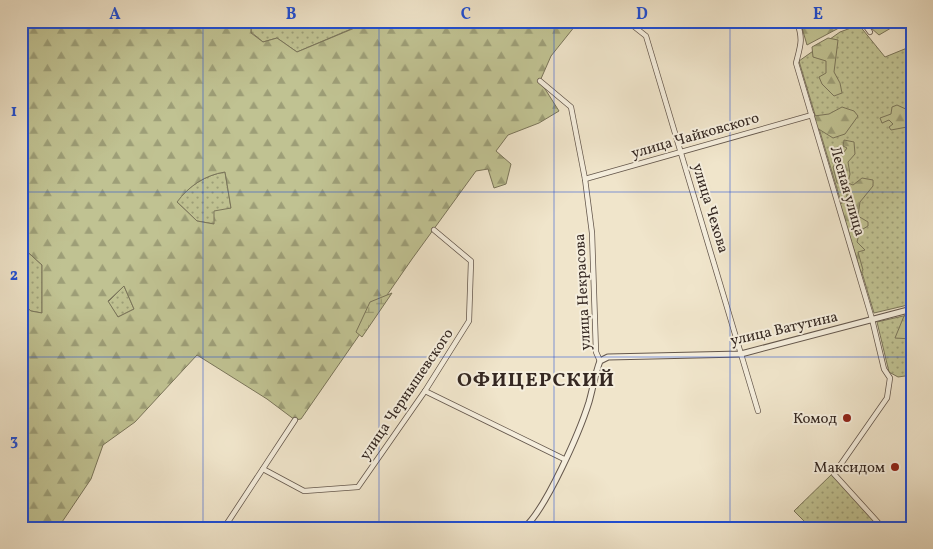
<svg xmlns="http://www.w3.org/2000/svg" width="933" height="549" font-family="Vollkorn,serif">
<defs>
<pattern id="grass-dots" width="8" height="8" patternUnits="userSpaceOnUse" patternTransform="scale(1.25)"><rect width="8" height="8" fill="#c0c292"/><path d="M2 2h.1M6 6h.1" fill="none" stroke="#9d9e77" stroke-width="1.8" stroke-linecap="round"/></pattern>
<pattern id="forest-firs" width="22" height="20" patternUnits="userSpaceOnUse" patternTransform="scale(1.25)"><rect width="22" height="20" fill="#c0c292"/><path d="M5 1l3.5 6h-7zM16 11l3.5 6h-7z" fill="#9d9e77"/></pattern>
<pattern id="wetland-marsh" width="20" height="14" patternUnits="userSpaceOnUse" patternTransform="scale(1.25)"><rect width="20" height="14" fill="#c0c292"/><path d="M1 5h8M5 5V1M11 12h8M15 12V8" fill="none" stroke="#9d9e77"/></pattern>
</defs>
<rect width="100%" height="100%" fill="#f0e5cb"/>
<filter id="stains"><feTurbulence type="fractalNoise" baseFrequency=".004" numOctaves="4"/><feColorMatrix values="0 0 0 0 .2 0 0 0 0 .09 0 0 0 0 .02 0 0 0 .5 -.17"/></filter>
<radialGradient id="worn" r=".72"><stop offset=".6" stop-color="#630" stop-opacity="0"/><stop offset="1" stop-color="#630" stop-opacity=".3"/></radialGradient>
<!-- grass -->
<g fill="url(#grass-dots)" stroke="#7a755a">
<path d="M260 21H281L299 28 358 26 297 52 277 38 263 42 251 32V23Z"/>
<path d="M859 25 885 57 912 46V304L874 313 799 61 840 32Z"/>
<path d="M225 172 231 208 214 224 197 221 176 201C190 186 205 175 225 172Z"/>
<path d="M21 246 42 265V313L31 311 21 303Z"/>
<path d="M124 286 134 309 118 317 108 302Z"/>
<path d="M912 314V375L898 377 889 372 877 322Z"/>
<path d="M832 474 836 477 884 528H811L794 511Z"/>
</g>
<!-- forest -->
<g fill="url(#forest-firs)" stroke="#7a755a" fill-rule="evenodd">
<path d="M21 21H260L251 23V33L263 42 277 38 297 52 357 27 299 28 281 21H579L551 56 540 81 559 111 539 123 508 135 496 151 511 164 506 184 494 188 488 169 476 171 412 259 301 419 295 420 267 399 197 355 135 422 103 445 91 479 58 528H21V303L31 311 42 313V265L21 246ZM225 172 231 208 214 211V224L197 221 177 202C189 186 205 175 225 172ZM124 286 134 309 118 317 108 301Z"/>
<path d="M800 21H852L807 45Z"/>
<path d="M828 38 838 40 834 72 840 83 842 93 834 96 822 84 819 77 826 73V61L813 57 812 47Z"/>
<path d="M897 105 910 111 907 127 891 130 889 127 893 124 889 120 882 123 880 118 891 114 892 107Z"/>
<path d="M842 107 854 111 858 116 845 134 833 138 817 128 814 116 829 114Z"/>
<path d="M844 140 854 142 855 154 848 162 850 174 848 183 853 185 862 178 873 180V186L860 202 858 216 868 222V226L863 229 855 226 854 230 858 238 857 242 865 250 858 252 863 270 861 273 840 204 846 201 847 194 843 184 837 183 833 167 847 148 843 146Z"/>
<path d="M912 313V339L895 338 904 316Z"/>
</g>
<!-- wetland -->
<path fill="url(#wetland-marsh)" stroke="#7a755a" d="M392 293 362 337 356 332 370 302Z"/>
<!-- garden -->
<path fill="#c0c292" stroke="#7a755a" d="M868 21H903L879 35 871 28Z"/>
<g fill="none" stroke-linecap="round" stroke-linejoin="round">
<!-- minor casing -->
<g stroke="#64574c" stroke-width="6">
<g id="minor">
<path d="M627 21 646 36 758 411"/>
<path d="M797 21C803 40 801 44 796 63L872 319 884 369 890 378 887 398 834 474 883 528"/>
<path d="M862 21 870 32"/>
<path d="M540 81 571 107 585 179 592 233 596 352 600 361"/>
<path d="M585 179 812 115"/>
<path d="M425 391 564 459"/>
<path d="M263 469 304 491 358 487 425 391 469 321 471 261 434 230"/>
<path d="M224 528 295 420"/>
</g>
</g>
<!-- tertiary casing -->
<g stroke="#64574c" stroke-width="7">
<path id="tertiary" d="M524 528C546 509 580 431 589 402 593 388 595 374 600 361L608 357 741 354 912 309"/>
</g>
<!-- minor -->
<use href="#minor" stroke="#f5eedd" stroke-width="4.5"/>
<!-- tertiary -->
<use href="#tertiary" stroke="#f5eedd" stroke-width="5"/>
</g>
<!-- grid -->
<path fill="none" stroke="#1d4ed8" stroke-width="1" stroke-opacity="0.55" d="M203 21V528M379 21V528M554 21V528M730 21V528M21 192H912M21 357H912"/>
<!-- markers -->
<g fill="#8f2418" stroke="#f5eedd" stroke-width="2">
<circle cx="847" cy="418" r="5"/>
<circle cx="895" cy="467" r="5"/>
</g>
<g text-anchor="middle" stroke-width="4" stroke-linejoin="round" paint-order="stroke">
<!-- street labels -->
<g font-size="15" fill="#352822" stroke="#f5eedd">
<text transform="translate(695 135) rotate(-16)" y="5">улица Чайковского</text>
<text transform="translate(848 191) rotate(74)" y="5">Лесная улица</text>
<text transform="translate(711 208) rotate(73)" y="5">улица Чехова</text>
<text transform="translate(582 292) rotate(-93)" y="5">улица Некрасова</text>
<text transform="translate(784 328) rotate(-13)" y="5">улица Ватутина</text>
<text transform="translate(406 394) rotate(-56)" y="5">улица Чернышевского</text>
</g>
<!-- poi labels -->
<g font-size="15" fill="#352822" stroke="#f5eedd" text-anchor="end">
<text x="837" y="423">Комод</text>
<text x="885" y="472">Максидом</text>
</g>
<!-- district labels -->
<g font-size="20" font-weight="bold" letter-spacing="1" fill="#352822" stroke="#f5eedd">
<text x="536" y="386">ОФИЦЕРСКИЙ</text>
</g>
</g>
<!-- margin -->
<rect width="933" height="549" fill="none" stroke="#f0e5cb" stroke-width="55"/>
<rect x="28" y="28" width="878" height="494" fill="none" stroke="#1d4ed8" stroke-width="2"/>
<g font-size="16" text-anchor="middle" font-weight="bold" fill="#1d4ed8">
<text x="115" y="19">A</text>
<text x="291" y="19">B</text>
<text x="466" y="19">C</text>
<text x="642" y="19">D</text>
<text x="818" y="19">E</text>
<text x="14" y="116">1</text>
<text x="14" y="280">2</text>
<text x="14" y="445">3</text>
</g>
<rect width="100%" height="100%" filter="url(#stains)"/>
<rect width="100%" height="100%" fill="url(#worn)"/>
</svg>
